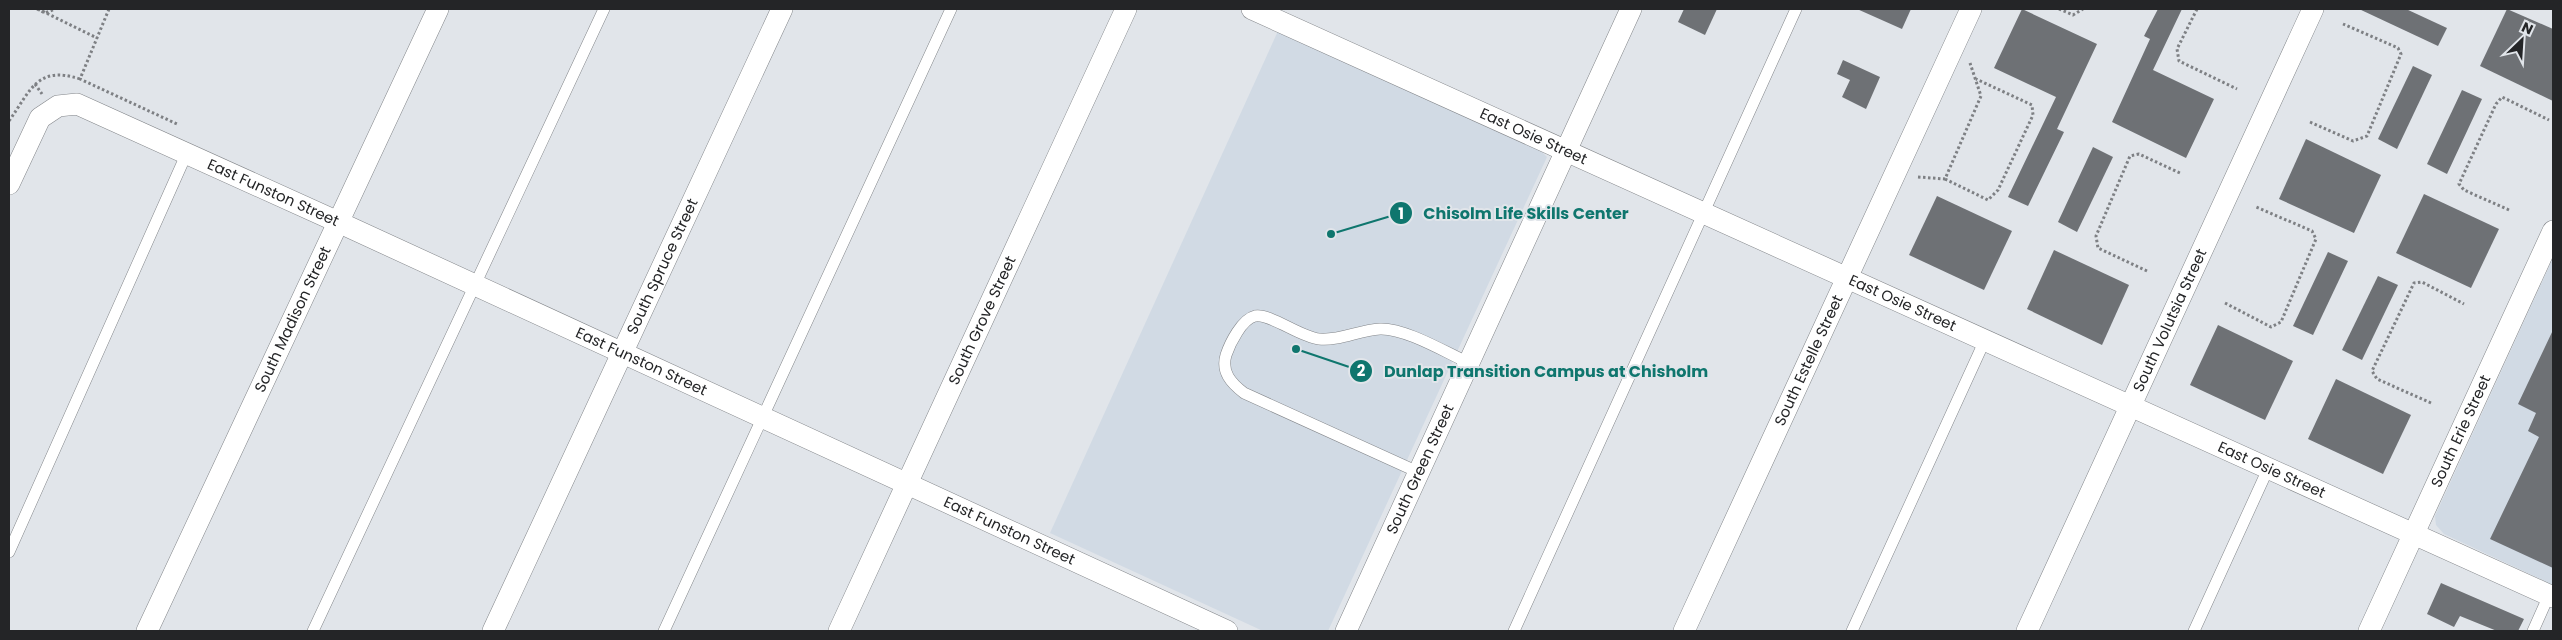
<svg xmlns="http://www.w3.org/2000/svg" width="2562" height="640" font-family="Poppins,sans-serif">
<rect width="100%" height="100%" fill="#e1e5ea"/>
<!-- built -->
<g fill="#d1dae4">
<path d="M1278 31 1541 151 1547 157 1328 631H1263L1050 533Z"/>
<path d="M2553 258V585L2444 534 2436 525 2435 516Z"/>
</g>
<!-- building -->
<g fill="#6e7175">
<path d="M1684 9H1717L1705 35 1678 22Z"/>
<path d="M1857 9H1911L1902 29Z"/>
<path d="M2022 9 2097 44 2057 129 2064 132 2028 206 2008 197 2056 97 1994 68Z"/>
<path d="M2158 9H2182L2153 70 2214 99 2186 158 2112 122 2150 39 2144 36Z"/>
<path d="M2359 9H2406L2447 28 2438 46Z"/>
<path d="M2507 9 2553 29V101L2480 66Z"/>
<path d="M1843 60 1880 77 1866 109 1842 97 1850 80 1837 74Z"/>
<path d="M2413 66 2432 75 2397 149 2378 139Z"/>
<path d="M2462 90 2482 99 2447 174 2427 164Z"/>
<path d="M2306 139 2381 175 2354 233 2279 199Z"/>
<path d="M2093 147 2113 157 2077 232 2058 222Z"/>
<path d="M2424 194 2499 229 2471 288 2396 253Z"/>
<path d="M1937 196 2012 231 1984 290 1909 255Z"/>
<path d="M2054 250 2129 285 2102 345 2027 309Z"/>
<path d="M2328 252 2348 261 2313 335 2293 326Z"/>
<path d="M2378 276 2398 285 2362 360 2342 350Z"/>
<path d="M2218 325 2293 361 2265 420 2190 385Z"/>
<path d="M2553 330V568L2490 539 2539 437 2528 431 2536 413 2518 404Z"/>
<path d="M2336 379 2411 415 2383 474 2308 439Z"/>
<path d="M2441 583 2524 619 2518 631H2497L2460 616 2454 627 2427 614Z"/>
</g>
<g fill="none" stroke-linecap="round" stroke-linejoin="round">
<!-- service casing -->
<g stroke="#83868a" stroke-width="12">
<g id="service">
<path d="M1418 472 1244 393C1231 383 1221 372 1226 355 1230 343 1242 319 1255 316 1270 313 1300 337 1319 339 1340 341 1359 330 1380 329 1405 328 1445 352 1469 363"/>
<path d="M9 552 186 155"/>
<path d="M313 631 604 9"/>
<path d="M664 631 951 9"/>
<path d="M1514 631 1796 9"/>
<path d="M1852 631 1985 340"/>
<path d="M2194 631 2268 469"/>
<path d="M2533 631 2549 595"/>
</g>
</g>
<!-- minor casing -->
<g stroke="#83868a" stroke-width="22">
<g id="minor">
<path id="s1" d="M1252 9 2553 597"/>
<path id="s2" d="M9 184 40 118 58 106 77 104 338 222 1227 631"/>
<path id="s3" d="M147 631 438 9"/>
<path id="s4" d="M493 631 782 9"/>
<path id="s5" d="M839 631 1126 9"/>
<path id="s6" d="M1346 631 1631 9"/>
<path id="s7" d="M1684 631 1971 9"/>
<path id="s8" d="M2027 631 2313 9"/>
<path id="s9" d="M2369 631 2553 231"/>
</g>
</g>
<!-- path -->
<g stroke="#7e8084" stroke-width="3" stroke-dasharray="2.5 2.5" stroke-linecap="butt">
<path d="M38 9 97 38"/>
<path d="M109 9 80 79 177 124"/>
<path d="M2059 9 2073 15 2083 9"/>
<path d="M2197 9 2177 49 2179 61 2237 89"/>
<path d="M35 84 42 94"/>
<path d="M9 121C31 90 37 65 80 79"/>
<path d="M2310 122 2353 141 2367 136 2401 54 2398 48 2343 24"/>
<path d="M1918 177 1945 179 1981 96 1970 63"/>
<path d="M1945 179 1988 200 1998 190 2033 115 2032 105 1976 79"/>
<path d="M2509 210 2464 190 2459 184 2496 104 2502 97 2549 120"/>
<path d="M2147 271 2098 248 2096 236 2130 156 2139 154 2182 174"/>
<path d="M2225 303 2271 327 2281 322 2316 239 2312 231 2256 207"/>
<path d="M2431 403 2377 379 2372 371 2414 283 2422 282 2464 304"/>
</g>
<!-- service -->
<use href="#service" stroke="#fff" stroke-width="11"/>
<!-- minor -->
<use href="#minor" stroke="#fff" stroke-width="21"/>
<!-- path-bridge -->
<path stroke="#7e8084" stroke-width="3" stroke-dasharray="2.5 2.5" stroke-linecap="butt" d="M37 9 45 13 55 9"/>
</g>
<g text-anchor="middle" stroke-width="4" stroke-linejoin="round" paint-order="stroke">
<!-- street labels -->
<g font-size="15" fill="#242527" stroke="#e1e5ea">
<text dy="5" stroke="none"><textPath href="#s1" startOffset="309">East Osie Street</textPath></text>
<text dy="5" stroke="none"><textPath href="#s2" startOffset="329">East Funston Street</textPath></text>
<text dy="5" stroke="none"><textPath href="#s4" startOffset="402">South Spruce Street</textPath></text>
<text dy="5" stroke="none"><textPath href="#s1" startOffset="714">East Osie Street</textPath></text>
<text dy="5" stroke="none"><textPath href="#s3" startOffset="344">South Madison Street</textPath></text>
<text dy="5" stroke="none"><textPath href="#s5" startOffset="342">South Grove Street</textPath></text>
<text dy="5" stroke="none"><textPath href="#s8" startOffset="342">South Volutsia Street</textPath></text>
<text dy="5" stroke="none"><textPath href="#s7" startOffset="298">South Estelle Street</textPath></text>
<text dy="5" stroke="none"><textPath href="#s2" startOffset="734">East Funston Street</textPath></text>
<text dy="5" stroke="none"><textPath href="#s9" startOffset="220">South Erie Street</textPath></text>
<text dy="5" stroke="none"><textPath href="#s6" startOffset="178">South Green Street</textPath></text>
<text dy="5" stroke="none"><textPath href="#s1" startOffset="1119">East Osie Street</textPath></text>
<text dy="5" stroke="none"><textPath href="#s2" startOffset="1139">East Funston Street</textPath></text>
</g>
</g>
<!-- callouts -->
<path fill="none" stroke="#0f766e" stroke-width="2" d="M1331 234L1401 213M1296 349L1361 371"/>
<g fill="#0f766e" stroke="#e1e5ea" stroke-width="2">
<circle cx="1331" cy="234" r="5"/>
<circle cx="1296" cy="349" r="5"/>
<circle cx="1401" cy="213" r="12"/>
<circle cx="1361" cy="371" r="12"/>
</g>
<g font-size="15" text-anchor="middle" font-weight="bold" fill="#fff">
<text x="1401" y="219">1</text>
<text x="1361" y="376">2</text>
</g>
<g font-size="16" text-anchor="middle" font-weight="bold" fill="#0f766e" stroke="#e1e5ea" stroke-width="4" stroke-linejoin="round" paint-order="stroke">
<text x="1526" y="219">Chisolm Life Skills Center</text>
<text x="1546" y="377">Dunlap Transition Campus at Chisholm</text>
</g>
<!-- border -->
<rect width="2562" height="640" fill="none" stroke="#242527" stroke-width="20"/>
<!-- north arrow -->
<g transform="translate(2522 40) rotate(25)" stroke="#e1e5ea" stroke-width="4" paint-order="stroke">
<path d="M0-4L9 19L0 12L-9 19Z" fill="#242527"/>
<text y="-8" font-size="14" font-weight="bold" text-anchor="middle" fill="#242527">N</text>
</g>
</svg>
